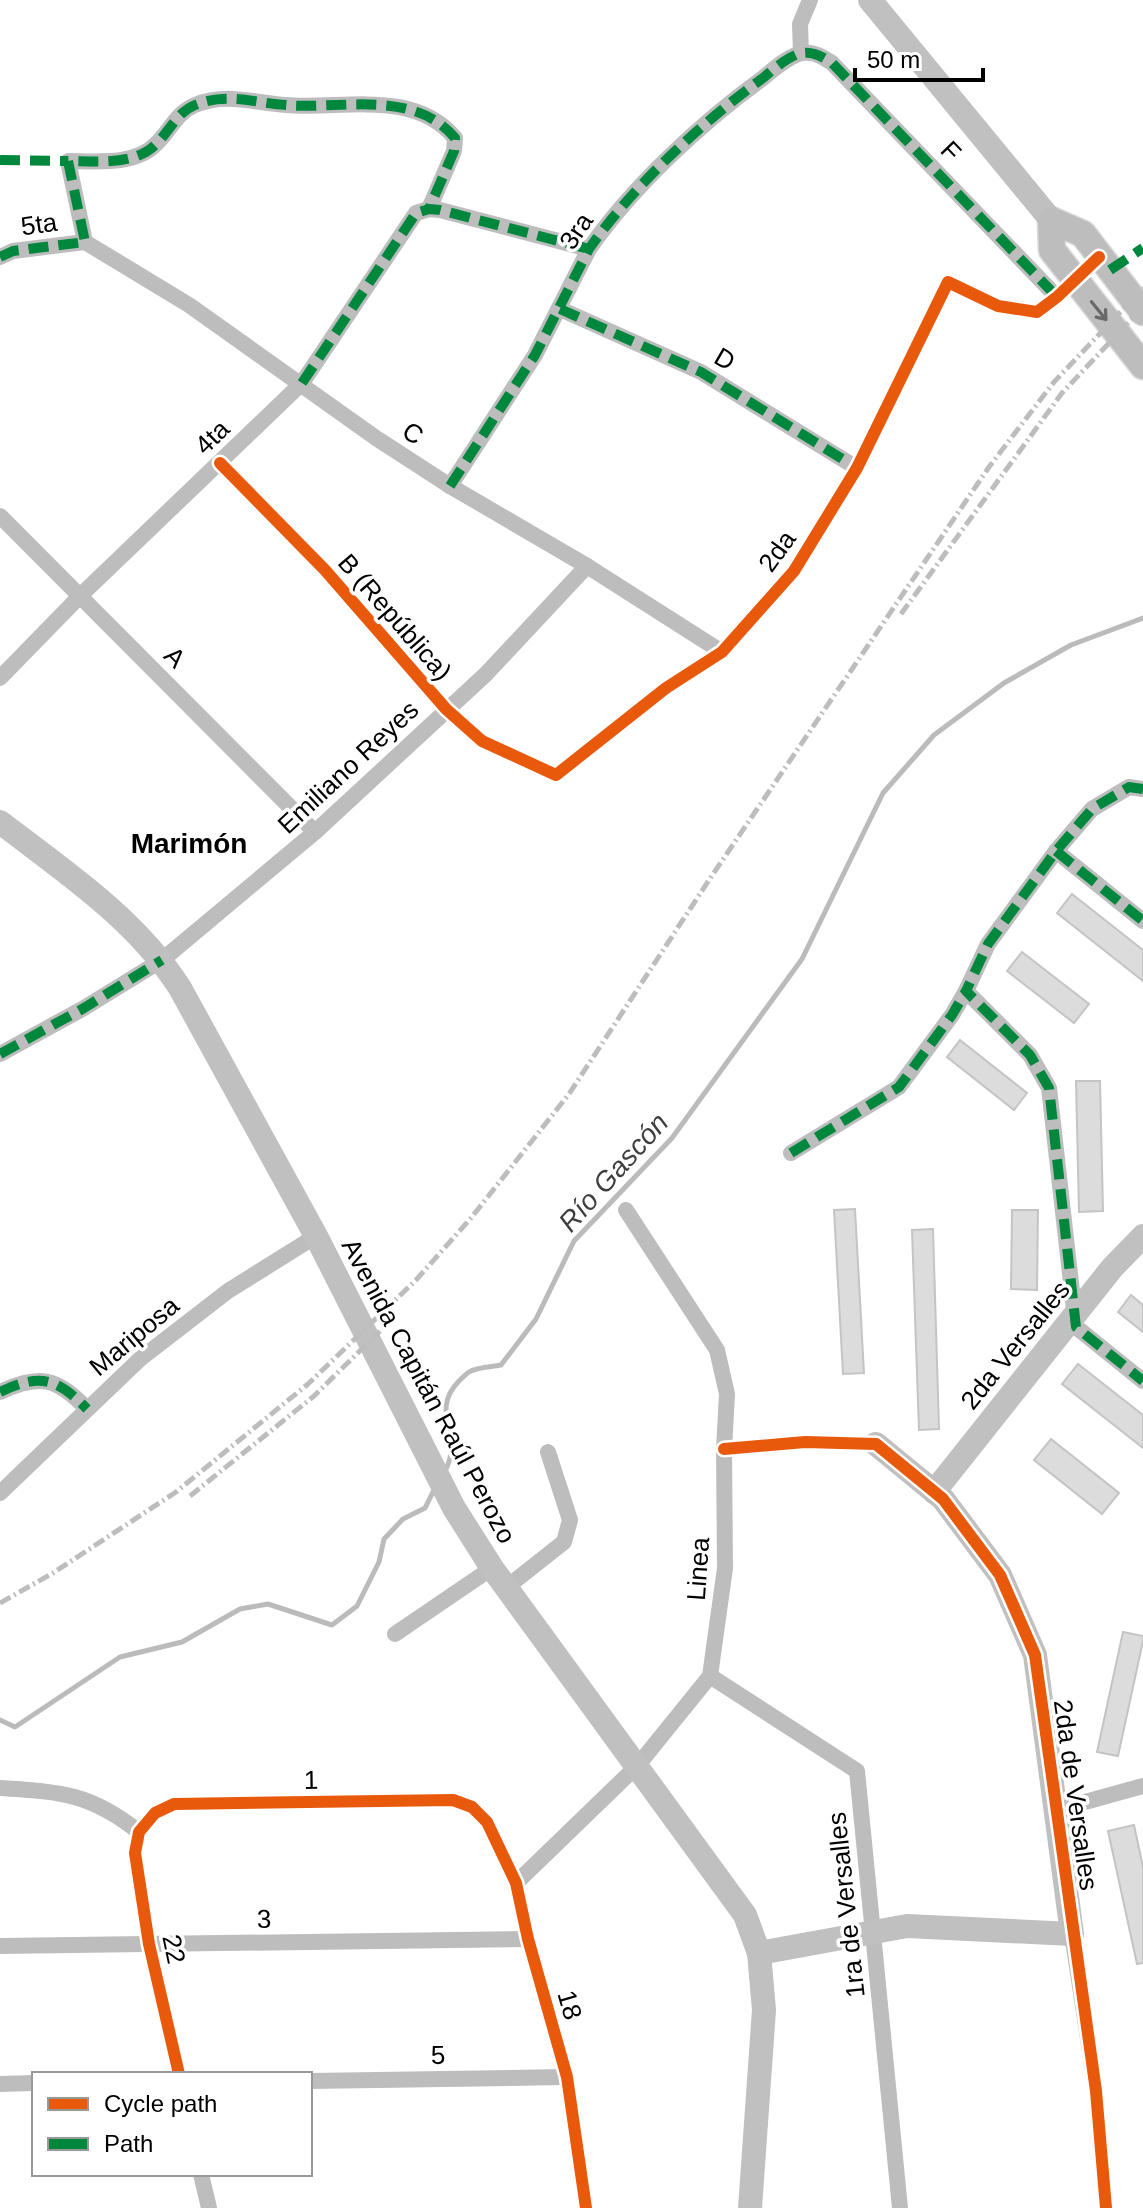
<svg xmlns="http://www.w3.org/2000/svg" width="1143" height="2208" font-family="Helvetica,sans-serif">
<rect width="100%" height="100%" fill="#fff"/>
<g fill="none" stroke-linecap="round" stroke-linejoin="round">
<!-- stream -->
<g stroke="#bbb" stroke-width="5">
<path d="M445 1471C465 1434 428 1413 459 1381 460 1380 468 1372 469 1372 477 1367 491 1367 501 1365L536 1319 574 1241 672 1138 802 959 883 793 934 735 1004 683 1071 645 1143 618"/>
<path d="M0 1720 15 1727 120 1657 182 1642 240 1609 268 1604 332 1625 357 1606 379 1562 384 1539 403 1519 425 1508 434 1490"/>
</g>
</g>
<!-- building -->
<g fill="#dcdcdc" stroke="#c4c4c4" stroke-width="2">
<path d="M1072 894 1143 950V981L1057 913Z"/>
<path d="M1022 952 1089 1004 1074 1023 1007 971Z"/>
<path d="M960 1040 1027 1093 1014 1110 947 1057Z"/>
<path d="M1076 1081H1100L1103 1211 1079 1212Z"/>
<path d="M855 1209 864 1373 843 1374 834 1210Z"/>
<path d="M1012 1210H1038L1037 1290 1011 1289Z"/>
<path d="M933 1229 939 1429 919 1430 912 1230Z"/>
<path d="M1131 1295 1143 1305V1332L1118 1312Z"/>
<path d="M1078 1364 1143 1415V1448L1062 1384Z"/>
<path d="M1051 1439 1119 1493 1102 1514 1034 1460Z"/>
<path d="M1123 1632 1143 1636V1641L1118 1756 1097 1752Z"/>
<path d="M1134 1825 1143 1867V1963L1137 1964 1108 1831Z"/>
</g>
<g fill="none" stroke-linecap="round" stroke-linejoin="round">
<!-- primary casing -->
<g stroke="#dbdbdb" stroke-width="29">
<path id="primary" d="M1143 312 1083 234 1051 220 1052 250 1143 366"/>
</g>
<!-- street -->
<g stroke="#bdbdbd" stroke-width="16">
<path d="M801 53 800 24 810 0"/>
<path d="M85 242 189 305 376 438 450 486 587 566 722 652"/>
<path d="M85 242 68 161C95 161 135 166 156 144 170 131 176 113 195 105 226 92 254 103 286 105 341 110 413 88 455 138L454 151 429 209"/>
<path d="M0 257 13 251 85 242"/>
<path d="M560 309 701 372 857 468"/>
<path d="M220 463 325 570 446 709 482 741 556 775 666 688 722 652 794 571 857 468 948 282 998 306 1037 312 1057 297 1099 257"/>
<path d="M450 486 535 355 589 249C633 186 701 123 763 78 774 69 785 59 798 54 812 50 821 56 832 63L1057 297"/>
<path d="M0 516 315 832"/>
<path d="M0 678 81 595 302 383 416 213 429 209 440 210 589 249"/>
<path d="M1143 789 1129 787 1092 809 1056 851 988 944 966 991 1030 1055 1049 1088 1076 1327 1143 1381"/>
<path d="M1056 851 1143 921"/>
<path d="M0 1054 84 1008 162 960 315 832 486 674 587 566"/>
<path d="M791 1153 899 1087 952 1015 966 991"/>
<path d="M0 1392C40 1373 57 1378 87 1409"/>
<path d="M724 1449 805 1442 876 1444"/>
<path d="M0 1493 140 1359 228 1291 316 1236"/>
<path d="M507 1587 564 1542 570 1520 548 1452"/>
<path d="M395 1634 492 1568"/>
<path d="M710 1676 857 1771 900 2208"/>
<path d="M0 1788C61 1792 90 1793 139 1832"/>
<path d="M1056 1810 1143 1786"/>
<path d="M516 1883 638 1765 710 1676 725 1568 724 1449 727 1394 717 1350 626 1210"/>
<path d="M1072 1934 1096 2091 1106 2208"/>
<path d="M0 1946 528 1939"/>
<path d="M179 2074 149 1944 135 1853 139 1832 155 1813 174 1804 453 1800 472 1807 487 1822 516 1883 528 1939 567 2077 586 2208"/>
<path d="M310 2081 567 2077"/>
<path d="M0 2084 34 2083"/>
<path d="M201 2174 209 2208"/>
</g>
<!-- secondary -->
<g stroke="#c0c0c0" stroke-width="24">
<path d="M870 0 1051 220"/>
<path d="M0 822C65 872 135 918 180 988L316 1236 454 1508 492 1568 745 1915 759 1953 764 2010 750 2208"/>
<path d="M934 1492 1112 1268 1143 1236"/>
<path d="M759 1953 907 1926 1072 1934 1035 1655 1000 1575 943 1499 876 1444"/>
</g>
<!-- primary -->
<use href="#primary" stroke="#bdbdbd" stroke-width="26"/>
<!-- rail -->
<g stroke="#bdbdbd" stroke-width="5" stroke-dasharray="12 4 2 4" stroke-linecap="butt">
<path d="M901 614 1062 393 1143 307"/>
<path d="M190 1496 314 1396 380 1331"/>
<path d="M0 1603 53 1573 176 1492 308 1384 416 1280 471 1218 569 1094 709 880 989 467 1054 382 1143 288"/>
</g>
<!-- quiet -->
<g stroke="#00873e" stroke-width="10" stroke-dasharray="20 10" stroke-linecap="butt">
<path d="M0 160 68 161"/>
<path d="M0 257 13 251 85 242 68 161C95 161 135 166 156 144 170 131 176 113 195 105 226 92 254 103 286 105 341 110 413 88 455 138L454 151 429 209"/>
<path d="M1110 270 1143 248"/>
<path d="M560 309 701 372 857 468"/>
<path d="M302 383 416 213 429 209 440 210 589 249"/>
<path d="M450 486 535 355 589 249C633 186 701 123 763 78 774 69 785 59 798 54 812 50 821 56 832 63L1057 297"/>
<path d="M1143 789 1129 787 1092 809 1056 851 988 944 966 991 1030 1055 1049 1088 1076 1327 1143 1381"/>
<path d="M1056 851 1143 921"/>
<path d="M0 1054 84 1008 162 960"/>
<path d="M791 1153 899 1087 952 1015 966 991"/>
<path d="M0 1392C40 1373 57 1378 87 1409"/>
</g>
<!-- cycleway casing -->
<g stroke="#fff" stroke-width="17">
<g id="cycleway">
<path d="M220 463 325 570 446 709 482 741 556 775 666 688 722 652 794 571 857 468 948 282 998 306 1037 312 1057 297 1099 257"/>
<path d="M724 1449 805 1442 876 1444 943 1499 1000 1575 1035 1655 1096 2091 1106 2208"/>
<path d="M179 2074 149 1944 135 1853 139 1832 155 1813 174 1804 453 1800 472 1807 487 1822 516 1883 528 1939 567 2077 586 2208"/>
</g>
</g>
<!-- cycleway -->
<use href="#cycleway" stroke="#e8590c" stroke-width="12"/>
</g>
<!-- one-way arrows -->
<defs><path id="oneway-shaft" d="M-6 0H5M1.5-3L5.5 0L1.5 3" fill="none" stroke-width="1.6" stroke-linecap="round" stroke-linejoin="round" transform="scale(2)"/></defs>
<use stroke="#686868" href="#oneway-shaft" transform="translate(1099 311) rotate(51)"/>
<g text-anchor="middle" stroke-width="7" stroke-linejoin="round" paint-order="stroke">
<!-- street labels -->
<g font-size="26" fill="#000" stroke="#fff">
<text transform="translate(951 151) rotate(46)" y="9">F</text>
<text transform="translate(39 224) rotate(-8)" y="9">5ta</text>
<text transform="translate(576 231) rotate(-56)" y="9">3ra</text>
<text transform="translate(725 359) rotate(30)" y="9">D</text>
<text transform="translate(413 433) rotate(33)" y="9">C</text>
<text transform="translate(212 437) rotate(-44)" y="9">4ta</text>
<text transform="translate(777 551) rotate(-54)" y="9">2da</text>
<text transform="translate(395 617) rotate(49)" y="9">B (República)</text>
<text transform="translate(175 657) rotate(45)" y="9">A</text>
<text transform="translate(348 767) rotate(-43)" y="9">Emiliano Reyes</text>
<text transform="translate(134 1336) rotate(-40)" y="9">Mariposa</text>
<text transform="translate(1015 1345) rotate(-51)" y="9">2da Versalles</text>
<text transform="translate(429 1391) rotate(62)" y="9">Avenida Capitán Raúl Perozo</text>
<text transform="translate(698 1569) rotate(-86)" y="9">Linea</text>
<text transform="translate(311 1780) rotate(-1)" y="9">1</text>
<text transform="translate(1076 1795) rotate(82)" y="9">2da de Versalles</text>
<text transform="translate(846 1905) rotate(-96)" y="9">1ra de Versalles</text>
<text transform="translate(264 1919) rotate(-1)" y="9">3</text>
<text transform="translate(174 1949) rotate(78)" y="9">22</text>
<text transform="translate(570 2005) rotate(74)" y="9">18</text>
<text transform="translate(438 2055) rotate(-1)" y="9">5</text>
</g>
<!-- neighbourhood labels -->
<g font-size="28" font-weight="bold" fill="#000" stroke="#fff">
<text x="189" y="853">Marimón</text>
</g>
<!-- water labels -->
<g font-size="28" font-style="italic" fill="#3f3f3f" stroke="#fff">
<text transform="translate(613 1172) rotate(-48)" y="10">Río Gascón</text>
</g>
</g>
<!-- legend -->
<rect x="32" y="2072" width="280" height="104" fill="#ffffff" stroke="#999999" stroke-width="2"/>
<rect x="48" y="2098" width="40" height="12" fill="#e8590c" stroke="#999999" stroke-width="2"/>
<text x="104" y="2112" font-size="24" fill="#000000">Cycle path</text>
<rect x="48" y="2138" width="40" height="12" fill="#00873e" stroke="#999999" stroke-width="2"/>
<text x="104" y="2152" font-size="24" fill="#000000">Path</text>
<!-- scale -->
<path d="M855 68v12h128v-12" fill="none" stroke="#000000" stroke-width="4"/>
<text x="867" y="68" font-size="24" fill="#000000" stroke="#ffffff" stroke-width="6" paint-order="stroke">50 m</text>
</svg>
